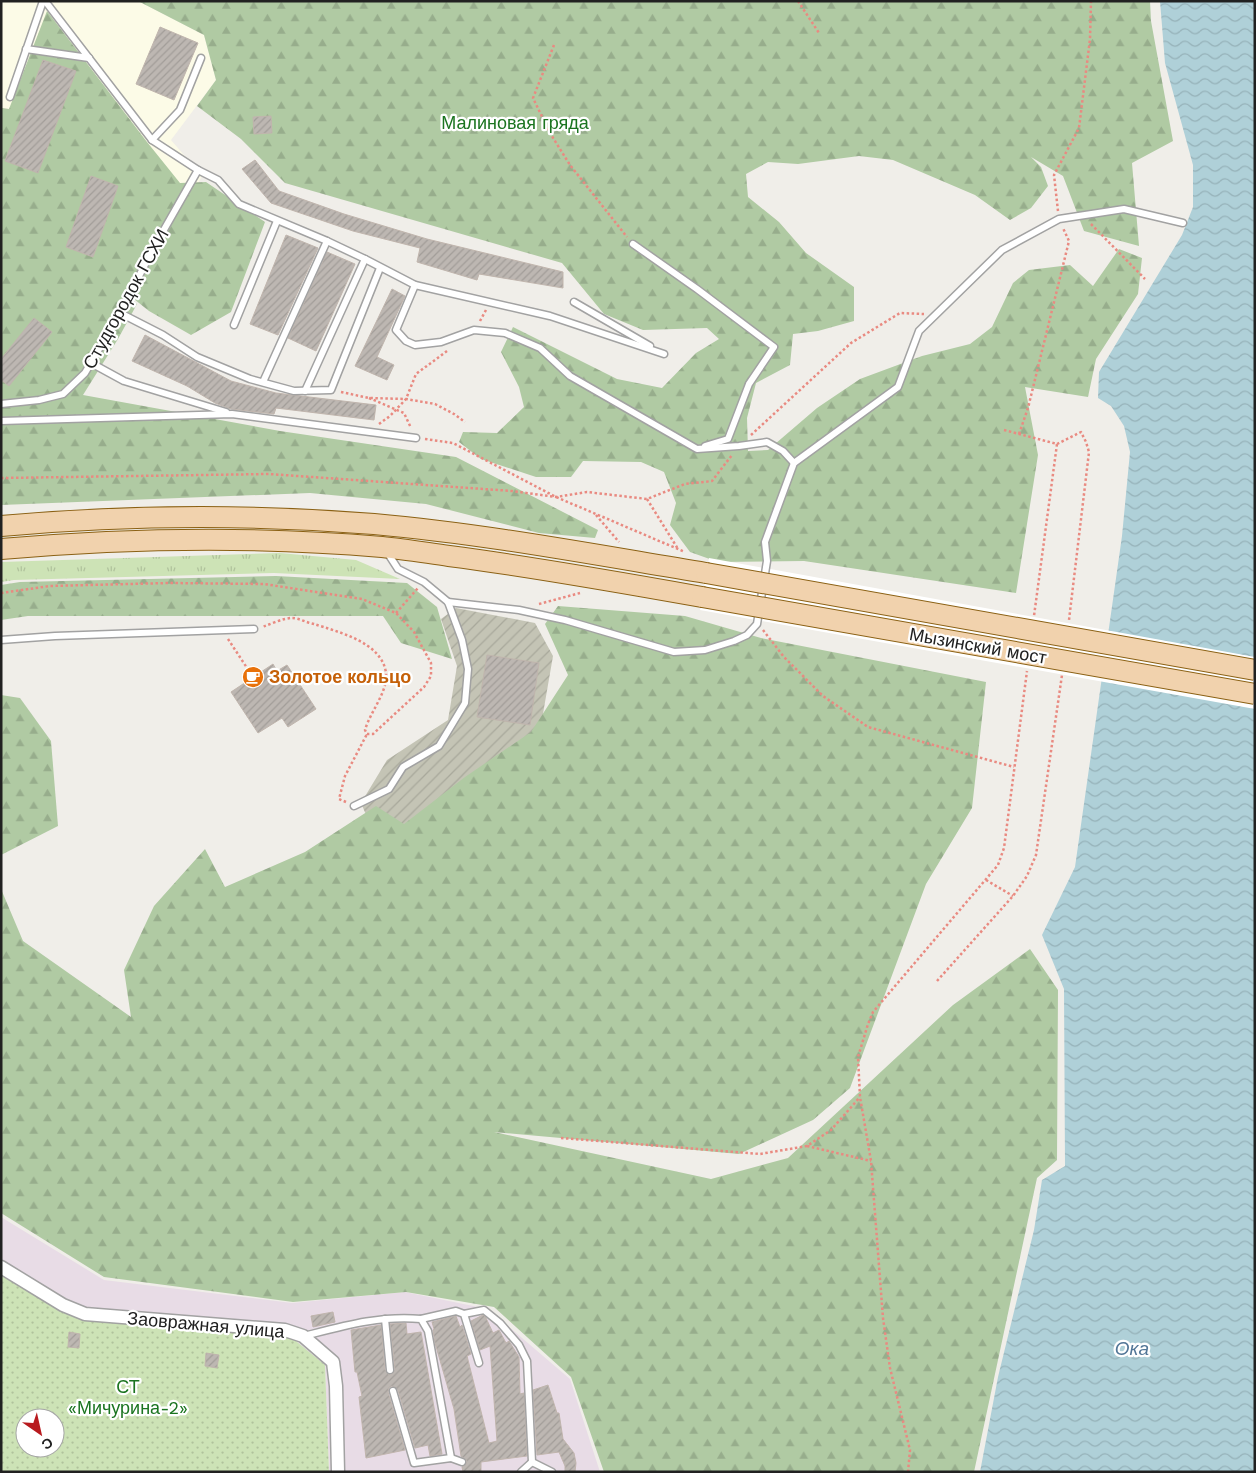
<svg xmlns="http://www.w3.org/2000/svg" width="1256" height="1473" font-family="'Work Sans',sans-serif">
<defs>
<pattern id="construction-furrows" width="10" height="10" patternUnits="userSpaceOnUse" patternTransform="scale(1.25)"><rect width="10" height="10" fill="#c4c4b5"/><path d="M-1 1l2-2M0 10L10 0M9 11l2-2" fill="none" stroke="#a8a89b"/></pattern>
<pattern id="grass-tufts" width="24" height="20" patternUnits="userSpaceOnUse" patternTransform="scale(1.25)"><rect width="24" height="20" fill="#cde3b6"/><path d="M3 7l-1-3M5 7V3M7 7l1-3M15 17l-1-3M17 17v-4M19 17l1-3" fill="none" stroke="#b0c29c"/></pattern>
<pattern id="forest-firs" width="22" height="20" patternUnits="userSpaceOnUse" patternTransform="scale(1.25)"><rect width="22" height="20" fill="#b0caa3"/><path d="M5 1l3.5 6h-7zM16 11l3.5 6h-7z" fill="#97ad8c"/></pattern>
<pattern id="garden-dots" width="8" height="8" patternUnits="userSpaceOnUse" patternTransform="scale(1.25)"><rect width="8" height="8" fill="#cde3b6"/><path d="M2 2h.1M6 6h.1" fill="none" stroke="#b0c29c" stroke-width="1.8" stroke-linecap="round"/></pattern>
<pattern id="water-waves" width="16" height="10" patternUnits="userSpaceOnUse" patternTransform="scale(1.25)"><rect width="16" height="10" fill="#afd0d8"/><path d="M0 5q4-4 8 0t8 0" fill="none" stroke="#96b2b9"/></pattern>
<pattern id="building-hatch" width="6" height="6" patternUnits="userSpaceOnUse" patternTransform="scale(1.25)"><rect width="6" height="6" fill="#bdb7b2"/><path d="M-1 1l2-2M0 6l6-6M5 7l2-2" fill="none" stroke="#a29d99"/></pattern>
</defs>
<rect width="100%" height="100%" fill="#f0eee9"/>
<!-- industrial -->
<path fill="#e8dce6" d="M1 1217 104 1280 292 1303 405 1292 488 1309 570 1379 600 1472H329L325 1365 84 1319 1 1273Z"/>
<!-- education -->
<path fill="#fcfbe7" d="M1 1H138L204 35 216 80 171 140 202 176 87 384 1 408Z"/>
<!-- construction -->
<path fill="url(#construction-furrows)" d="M456 608 535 623 553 656 540 731 393 833 370 824 361 803 387 760 448 720 457 666 441 619Z"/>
<!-- grass -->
<path fill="url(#grass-tufts)" d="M280 553 356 560 400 579 274 573 14 580 1 582V562Z"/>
<!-- forest -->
<g fill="url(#forest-firs)">
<path d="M138 1H1150L1151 21 1173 141 1132 163 1139 246 1084 231 1063 176 1031 157 1041 167 1048 186 1031 208 1010 220 975 195 893 160 859 156 798 164 768 162 746 174 748 197 779 222 806 253 854 287V321L818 331 793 334 790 365 756 383 747 418 748 451 768 450 817 408 860 379 922 356 970 344 992 327 1013 283 1029 270 1070 265 1093 286 1119 249 1142 258 1138 294 1096 359 1088 397 1025 387 1038 455 1016 593 804 561 718 562 690 552 670 525 676 503 664 472 641 462 583 461 571 477H536L481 459 459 442 463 432 497 433 524 407 519 387 501 352 513 327 617 379 662 388 696 353 719 339 707 328 643 330 604 314 562 263 285 183 241 139 197 106 216 80 204 35Z"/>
<path d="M47 11 147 142 180 183 206 182 265 222 231 312 191 335 149 311 129 295 137 304 118 339 83 395 280 431 456 457 598 530 595 538 539 533 426 504 310 493 1 505V108L9 109Z"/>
<path d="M276 576 407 583 437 607 452 659 401 643 383 616H28L1 620V585L20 582Z"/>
<path d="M558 606 685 616 761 638 986 682 972 808 926 884 850 1088 813 1120 739 1154 494 1132 711 1179 788 1158 953 1005 1030 949 1058 990 1057 1160 1037 1178 974 1472H604L571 1377 494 1307 406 1292 293 1302 104 1277 1 1213V889L23 941 131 1017 124 970 154 906 205 849 225 887 305 852 376 806 404 824 465 777 531 732 568 675 545 624Z"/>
<path d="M1 695 20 698 51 741 58 826 1 855Z"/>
</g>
<!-- garden -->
<path fill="url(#garden-dots)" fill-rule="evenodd" d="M1 1273 63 1310 285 1332 325 1365 329 1472H1ZM25 1418H55V1448H25Z"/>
<!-- water -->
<path fill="url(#water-waves)" d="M1160 1H1255V1472H980L998 1377 1034 1230 1042 1180 1065 1166 1064 989 1042 935 1075 867 1122 536 1130 452 1124 426 1111 406 1098 398 1099 372 1182 235 1193 207V165L1165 63Z"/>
<!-- pier -->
<path fill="#fff" d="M709 558 1255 657V709L700 610Z"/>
<!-- building -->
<g fill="url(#building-hatch)" stroke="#c0b5ad">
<path d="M160 27 198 43 174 100 136 84Z"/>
<path d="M43 60 76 71 38 173 5 161Z"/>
<path d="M271 116 272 133 254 134 253 117Z"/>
<path d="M255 160 279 191 344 214 427 239 563 272V288L479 274 477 280 417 262 420 248 353 231 271 203 242 169Z"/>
<path d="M91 176 118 186 93 257 66 247Z"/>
<path d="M286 235 318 248 278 335 250 324Z"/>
<path d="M327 252 355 264 316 351 288 338Z"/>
<path d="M392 289 405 296 377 357 394 365 387 380 355 366Z"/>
<path d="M34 318 52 332 9 386 1 380V359Z"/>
<path d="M145 335 231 381 276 393 376 405 374 420 276 408 274 414 231 409 215 403 187 386 132 361Z"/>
<path d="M487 655 539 663 530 725 477 717Z"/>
<path d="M273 664 277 671 287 665 316 709 288 727 282 718 258 733 231 692Z"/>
<path d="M333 1312 335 1322 313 1327 311 1316Z"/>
<path d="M483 1315 486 1318 493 1333 499 1330 506 1343 509 1341 519 1357 520 1394 524 1393 527 1456 481 1462V1472H463L462 1467 466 1464 467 1461 461 1456 454 1409 435 1343 433 1330 434 1329 432 1322 456 1316 460 1327 462 1325 471 1354 467 1356 489 1443 497 1441 490 1346 480 1350 471 1321Z"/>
<path d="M406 1323 407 1334 421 1332 442 1454 430 1456 428 1445 415 1448 398 1390 392 1386 389 1388 388 1392 405 1450 366 1458 359 1397 362 1396 357 1372H355L351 1330 381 1325 385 1370 388 1374 391 1375 395 1370 390 1324Z"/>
<path d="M69 1332 80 1334 79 1348 68 1347Z"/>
<path d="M206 1353 219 1355 217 1368 205 1366Z"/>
<path d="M548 1385 557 1413H559L563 1439 574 1453 576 1463 575 1472H565V1466L559 1452 537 1455 533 1390Z"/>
</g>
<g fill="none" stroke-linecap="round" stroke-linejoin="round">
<!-- lane casing -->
<g stroke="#a2a2a2" stroke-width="9">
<g id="lane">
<path d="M45 1 152 140 198 170 218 180 239 204 327 241 365 259 415 285 550 316 664 354"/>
<path d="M26 49 89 58"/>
<path d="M10 97 43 1"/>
<path d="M152 140 180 110 201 58"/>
<path d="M633 244 697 289 774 347 749 384 728 439 705 446"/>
<path d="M415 285 396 330 406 341 415 345 441 342 474 330 505 333 540 348 570 376 697 449 739 446 767 442 783 451 794 463"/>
<path d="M574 302 650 346"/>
<path d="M120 313 163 335 197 357 250 379 294 391 331 390 380 268"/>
<path d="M234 325 277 221"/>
<path d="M91 363 124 381 226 412"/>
<path d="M263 382 327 241"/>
<path d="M305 391 365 259"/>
<path d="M1 404 39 400 63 394 85 373 120 313 153 249 198 170"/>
<path d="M1 421 232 414 416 438"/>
<path d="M448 602 519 610 565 620 674 652 705 650 734 641 747 635 757 624 767 561 765 542 794 463 898 387 919 331 1002 250 1059 219 1124 209 1183 223"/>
<path d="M1 640 55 636 254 629"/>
<path d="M354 806 389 789 403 767 439 746 465 703 468 669 462 640 448 602 424 582 398 569 387 552"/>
<path d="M464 1314 484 1310 500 1323 519 1345 527 1361 532 1462 552 1472"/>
<path d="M385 1319 390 1370"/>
<path d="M421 1319 456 1311 464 1314 479 1363"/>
<path d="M304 1336C343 1326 381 1315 421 1319L428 1331 451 1458 414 1463 393 1391"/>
<path d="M451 1458 462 1462"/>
<path d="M521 1472 532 1462"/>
</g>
</g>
<!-- street casing -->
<g stroke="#a2a2a2" stroke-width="15">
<path id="street" d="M1 1267 63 1305 85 1314 285 1330 303 1336 333 1362 336 1386 338 1472"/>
</g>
<!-- primary casing -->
<g stroke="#8b6114" stroke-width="22">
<g id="primary">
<path d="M1 526C125 515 250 514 374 524 486 534 596 555 706 573"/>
<path d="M1 549C128 538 255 536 382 547 404 549 427 553 449 556 534 567 618 582 702 597"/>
</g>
</g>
<!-- path -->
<g stroke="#e98a81" stroke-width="2.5" stroke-dasharray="2.5 2.5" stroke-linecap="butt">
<path d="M798 1 819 33"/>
<path d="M554 45 533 98 550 133 570 165 627 237"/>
<path d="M1058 211 1054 175 1079 128 1090 39 1091 1"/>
<path d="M1091 224 1145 279"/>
<path d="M480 321 486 310"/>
<path d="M341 392 369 398 406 399 435 404 454 414 465 422"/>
<path d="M369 398 404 413 411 428"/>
<path d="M379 424 390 416 406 399 416 374 447 351"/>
<path d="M1004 430 1057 444 1034 616"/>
<path d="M1019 434 1028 408 1069 241 1063 228"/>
<path d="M751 435 851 343 900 313 924 314"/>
<path d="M425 439 453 443 556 497 685 552"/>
<path d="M1057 444 1081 432 1086 442 1089 452 1069 620"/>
<path d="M1 478 269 474 512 491 556 497 587 492 647 499 685 484 712 481 732 455"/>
<path d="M647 499 678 549"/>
<path d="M596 515 619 542"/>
<path d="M1 593 50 586 170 583 264 584 362 599 396 613 414 632 431 663V676L424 687 373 734H367L365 730C370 712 388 692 386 673 382 642 338 632 314 624 307 623 299 618 292 618 283 618 271 624 262 627"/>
<path d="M539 604 580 593"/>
<path d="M396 613 418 588"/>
<path d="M763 630 784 657 823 696 868 727 1014 767"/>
<path d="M228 639 253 677"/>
<path d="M346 802 339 799 345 776 367 734"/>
<path d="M986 880 1013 896"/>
<path d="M937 981 1013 896 1027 876 1036 855 1062 675"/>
<path d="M561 1138 760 1154 807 1146 831 1130 860 1097"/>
<path d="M807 1146 871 1161"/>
<path d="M908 1472 910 1450 890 1368 883 1318 871 1161 860 1097 858 1057 868 1024 873 1012 998 865 1004 848 1027 671"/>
</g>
<!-- lane -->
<use href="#lane" stroke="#fff" stroke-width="6"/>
<!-- street -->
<use href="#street" stroke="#fff" stroke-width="12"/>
<!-- primary -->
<use href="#primary" stroke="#f1d2ad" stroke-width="20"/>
<!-- primary-bridge casing -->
<g stroke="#8b6114" stroke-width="22" stroke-linecap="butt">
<g id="primary-bridge">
<path d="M706 573 1255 670"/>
<path d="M702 597 1255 694"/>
</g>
</g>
<!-- primary-bridge -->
<use href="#primary-bridge" stroke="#f1d2ad" stroke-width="20"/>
</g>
<!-- icons -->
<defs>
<g id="cafe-disc" transform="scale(1.125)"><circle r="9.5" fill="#e8710a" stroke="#fff"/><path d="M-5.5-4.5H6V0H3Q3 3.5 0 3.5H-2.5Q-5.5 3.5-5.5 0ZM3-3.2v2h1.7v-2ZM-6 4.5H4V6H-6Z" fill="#fff"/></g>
</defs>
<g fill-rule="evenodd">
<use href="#cafe-disc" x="253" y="677"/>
</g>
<g text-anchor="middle" stroke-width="4.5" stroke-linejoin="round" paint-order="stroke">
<!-- park labels -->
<g font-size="18" fill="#1b7420" stroke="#fff">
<text x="515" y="129">Малиновая гряда</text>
<text x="128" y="1393">СТ<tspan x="128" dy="21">«Мичурина-2»</tspan></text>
</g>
<!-- street labels -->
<g font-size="18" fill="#212121" stroke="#fff">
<text transform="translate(126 299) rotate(-61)" y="6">Студгородок ГСХИ</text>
<text transform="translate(978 646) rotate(10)" y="6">Мызинский мост</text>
<text transform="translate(206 1325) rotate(5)" y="6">Заовражная улица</text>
</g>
<!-- food labels -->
<g font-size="18" font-weight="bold" fill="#c56008" stroke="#fff" text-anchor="start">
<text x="269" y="683">Золотое кольцо</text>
</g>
<!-- water labels -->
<g font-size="19" font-style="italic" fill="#527697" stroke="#fff">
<text x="1132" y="1355">Ока</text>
</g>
</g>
<!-- border -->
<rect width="1256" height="1473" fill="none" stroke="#212121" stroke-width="5"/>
<!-- north arrow -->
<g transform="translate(40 1433) rotate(146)"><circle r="24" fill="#ffffff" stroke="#a6a6a6"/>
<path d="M0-4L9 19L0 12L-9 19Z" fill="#b81a1e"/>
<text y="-8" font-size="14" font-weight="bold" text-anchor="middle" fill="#212121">С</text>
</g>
</svg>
